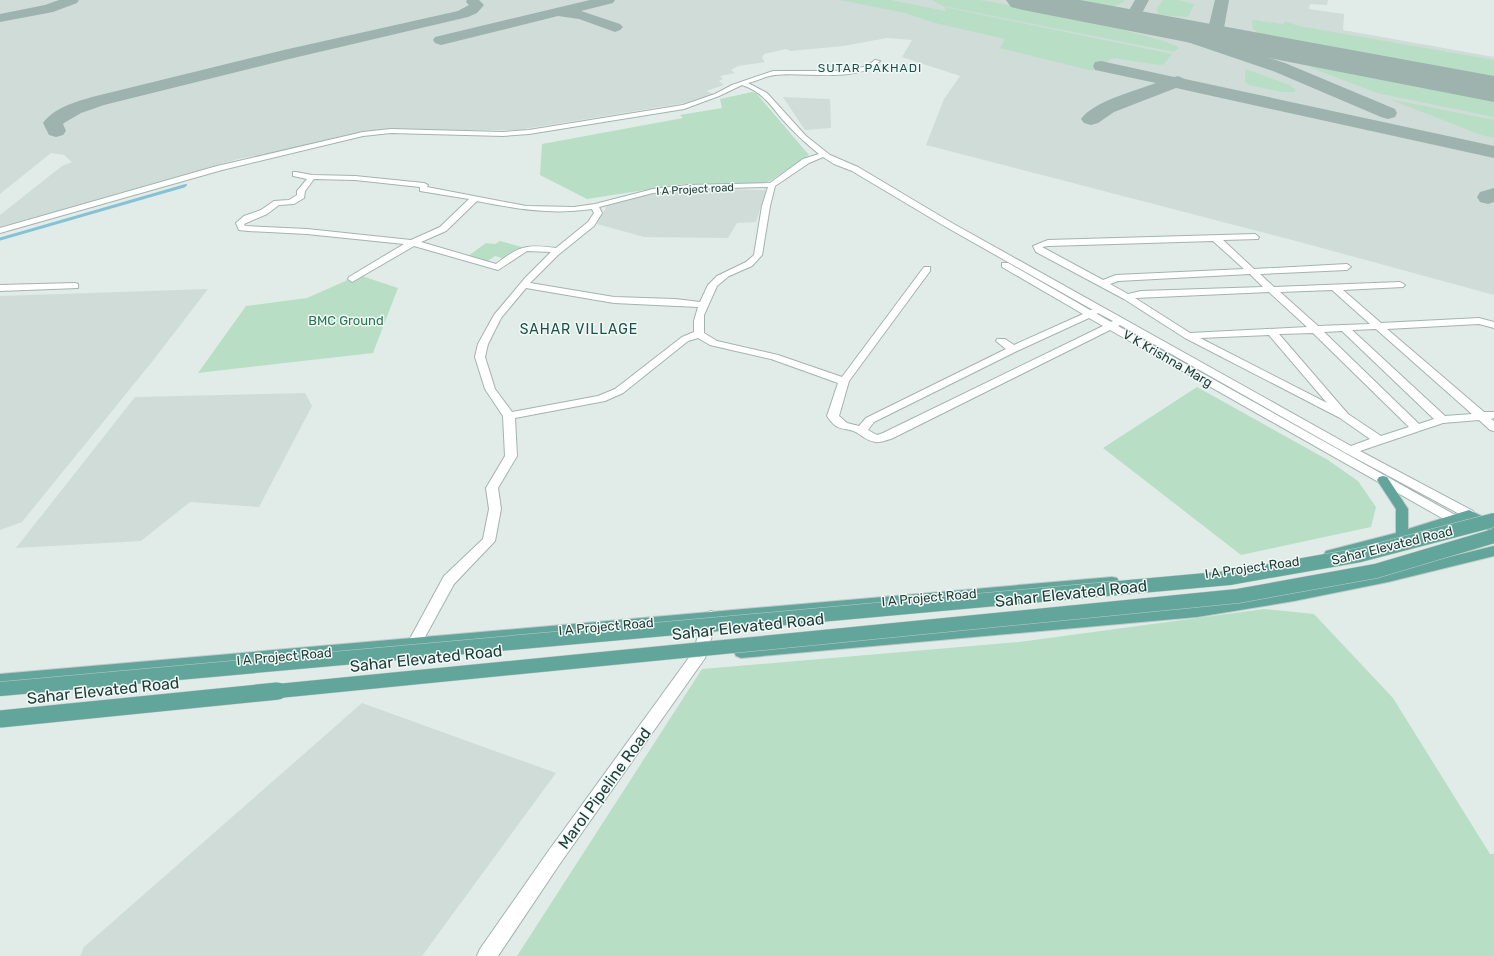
<svg xmlns="http://www.w3.org/2000/svg" width="1494" height="956" font-family="Rubik,sans-serif">
<rect width="100%" height="100%" fill="#e1ece8"/>
<!-- built -->
<g fill="#cfdcd7">
<path d="M0 0H1328L1327 5 1310 4 1309 9 1344 14 1343 30 1494 57V295L1296 241 926 145 944 99 960 76 902 57 912 40 887 38 843 46 791 51 786 49 764 54 762 58 765 62 738 66 731 70 735 73 720 76 723 79 719 81 724 85 706 91 713 94 685 103 518 130H384L238 159 0 228V215L62 166 72 162 64 155 51 153 0 194Z"/>
<path d="M783 97 830 99 831 128 805 130Z"/>
<path d="M715 189 766 190 756 222 737 223 728 238 644 237 597 224 607 206 642 196 673 191Z"/>
<path d="M208 289 151 363 22 522 0 530V296Z"/>
<path d="M305 393 312 406 259 507 190 502 141 541 16 548 135 397Z"/>
<path d="M362 703 556 773 422 956H80L84 947Z"/>
</g>
<!-- green -->
<g fill="#b8dfc6">
<path d="M840 0H891L946 11 944 7 1172 54 1164 64 1159 65 1113 58 1093 71 1000 48 1005 39 935 23 905 13Z"/>
<path d="M932 0C947 0 965 0 980 0 1006 4 1167 36 1179 48L1174 52 943 6Z"/>
<path d="M1070 0H1125C1113 13 1085 3 1070 0Z"/>
<path d="M1163 0H1178L1194 4 1189 15 1187 17 1158 15 1157 8Z"/>
<path d="M1252 20 1284 24 1285 21 1299 26 1494 60V78L1334 49 1259 33 1253 29Z"/>
<path d="M1312 65 1494 100V117L1377 93 1312 68 1310 67Z"/>
<path d="M1246 69 1289 85 1296 90 1294 92H1283L1249 85 1245 82Z"/>
<path d="M752 92 756 93 809 155 770 181 763 184H684L587 199 540 175 542 144 683 118 680 115 722 108 720 99Z"/>
<path d="M1389 99 1494 120V138L1481 135Z"/>
<path d="M500 241 522 247 509 254 512 256 508 260 495 256 488 261 468 256 486 243 495 244Z"/>
<path d="M359 275 398 288 373 353 198 373 246 306 307 298Z"/>
<path d="M1197 387 1328 460 1358 481 1376 507 1371 527 1241 555 1103 448Z"/>
<path d="M1264 609 1314 614 1393 698 1490 854H1494V956H517L702 669 1019 642Z"/>
</g>
<g fill="none" stroke-linecap="round" stroke-linejoin="round">
<!-- stream-far1 -->
<path stroke="#85c2d5" stroke-width="2" d="M181 187 186 185"/>
<!-- stream -->
<path stroke="#85c2d5" stroke-width="3" d="M0 239 184 186"/>
<!-- taxiway -->
<g fill="#9eb3ae" fill-rule="evenodd">
<path d="M59 0H79L77 3 53 12 0 22V14L45 5Z"/>
<path d="M467 0H479L484 5 477 13 468 17 285 60 104 105 81 113 64 123 63 124 66 131 63 135 56 137 49 135 43 123C54 108 75 102 92 97L284 50 458 11 469 5 466 2Z"/>
<path d="M590 0H615L613 3 581 11 620 24 623 27 620 30 615 32 579 19 558 16 441 45 435 43 433 40 435 37Z"/>
<path d="M1135 0H1149L1142 13 1144 16 1186 32 1285 63 1395 109 1397 113 1395 117 1388 119 1381 117 1273 71 1161 33 1157 34 1085 16 1083 13 1085 10 1090 9 1130 18 1127 14Z"/>
<path d="M1215 0H1229L1224 28C1232 34 1247 35 1252 42L1250 45C1236 49 1216 40 1208 29Z"/>
<path d="M1101 61 1174 77 1178 76 1185 79 1494 146V158L1176 88 1114 112 1098 123 1091 125 1084 123 1081 119C1094 101 1135 91 1156 83L1095 70 1093 66 1095 62Z"/>
<path d="M1494 188V202L1488 204 1480 202 1477 197 1480 192Z"/>
</g>
<!-- runway -->
<path fill="#9eb3ae" fill-rule="evenodd" d="M1006 0H1080L1494 76V102L1023 10 1011 7Z"/>
<!-- minor casing -->
<g stroke="#a3b4b0" stroke-width="2">
<g id="minor">
<path d="M875 60 880 61C857 84 804 71 775 75 766 76 756 81 748 83L767 93 806 136 830 155 858 167 952 223 1351 446 1370 439 1340 418 1185 338 1124 299 1036 252 1033 246 1048 240 1255 234 1259 237 1258 239 1223 240 1254 269 1347 264 1351 267 1347 270 1260 274 1274 287 1400 282 1405 285 1403 287 1343 290 1381 323 1479 318 1494 322V328L1479 324 1387 329 1484 412H1494V418L1491 419 1494 421V431L1490 430 1479 420 1443 423 1360 451 1473 511 1475 514 1473 517H1465L1346 453 1120 325 1118 326 1457 516 1459 519 1457 522H1449L1110 330 891 439C886 440 880 443 876 442 868 441 865 438 859 434 847 425 839 435 827 416L838 383 771 359 710 345 698 338 688 341 623 393 605 401 515 418 517 456 498 488 501 509 495 541 454 584 419 648 414 650 409 648 407 644 444 576 483 539 489 509 486 488 505 456 503 416 485 389 475 357 478 344 494 315 525 278 551 252 527 251 498 270 414 246 352 282 348 279 349 277 404 244 307 234 248 231 239 230 236 223 244 216 261 210 274 201 289 200 297 195V191L307 179 293 176V172H296L312 175 355 176 424 183 428 185 427 187 526 206 574 207 595 204 653 189 688 185 770 183 803 159 819 154C805 143 793 131 782 119 770 104 761 91 742 85L719 96 684 109 529 134 503 136 391 133 363 136 222 170 0 233V228L217 166 363 132 391 129 503 132 529 130 683 105 715 94 732 85 773 71H834L855 69 867 66ZM823 157 834 164 852 171 946 227 1093 310H1090L1008 263H1002V267L1083 314 1014 345 1005 339H997L996 341 1006 349 866 418 859 426 847 423 839 416 849 381 930 271V267H924L842 377 778 355 717 341 704 333V315L717 286 729 276 752 266 762 255 770 206 775 186 809 163ZM314 179 355 180 420 187V191L469 199 440 227 411 240 307 229 245 226 244 224 267 214 279 205 294 204 304 198 305 191ZM768 187 762 206 754 255 746 262 717 276 708 285 700 302 675 299 614 297 530 283 558 255 594 226 602 213 599 207 653 193 688 189ZM477 201C517 209 551 215 592 209L594 213 588 222 556 248C527 244 519 246 496 264L421 242 446 231ZM1213 241 1244 269 1116 275 1103 280 1042 247 1048 246ZM1250 274 1263 287 1141 291 1128 294 1110 284 1118 281ZM526 288 614 303 698 307 694 321V332L682 337 615 389 598 396 512 412 495 389 485 357 488 344 501 318ZM1332 290 1370 324 1318 326 1280 292ZM1269 292 1307 327 1190 333 1135 298ZM1098 313 1113 321 1111 322 1097 314ZM1089 318 1103 326 883 433 877 435 868 430 874 422 1017 351ZM1376 329 1472 414 1445 416 1352 330ZM1342 331 1434 419 1419 424 1324 332ZM1313 333 1409 427 1381 436 1348 414 1279 334ZM1269 335 1327 403 1200 338Z"/>
<path d="M75 283 78 284V288L0 291V285Z"/>
<path d="M711 611 716 613 718 617 705 658 559 865 498 956H477L480 949 547 853 693 652 704 617 706 613Z"/>
</g>
</g>
<!-- major casing -->
<g stroke="#c1c9c8" stroke-width="2">
<g id="major">
<path d="M1383 476 1387 477 1408 509V529L1469 510 1494 522V533L1468 519 1402 541 1331 559 1326 557 1324 554 1326 551 1396 533V509L1377 480 1379 477Z"/>
<path d="M1494 546V556L1388 582 1294 601 1197 617 741 658 736 656 734 652 736 648 741 646 1197 605 1294 591 1388 572Z"/>
<path d="M1112 577 1117 578 1119 582 1117 586 1112 587 0 686V674Z"/>
</g>
</g>
<!-- minor -->
<use href="#minor" fill="#fff" fill-rule="evenodd"/>
<!-- major -->
<use href="#major" fill="#62a59a" fill-rule="evenodd"/>
<!-- major-bridge-far1 casing -->
<g stroke="#c1c9c8" stroke-width="15" stroke-linecap="butt">
<g id="major-bridge-far1">
<path d="M0 689 1229 578 1360 555 1494 520"/>
<path d="M268 692 1238 596 1376 571 1494 536"/>
</g>
</g>
<!-- major-bridge casing -->
<g stroke="#c1c9c8" stroke-width="18" stroke-linecap="butt">
<path id="major-bridge" d="M0 719 278 691"/>
</g>
<!-- major-bridge-far1 -->
<use href="#major-bridge-far1" stroke="#62a59a" stroke-width="14"/>
<!-- major-bridge -->
<use href="#major-bridge" stroke="#62a59a" stroke-width="17"/>
</g>
<g text-anchor="middle" stroke-width="3" stroke-linejoin="round" paint-order="stroke">
<!-- far-street labels -->
<g font-size="11" fill="#203e39" stroke="#f1f9f6">
<text transform="translate(695 189) rotate(-3)" y="4">I A Project road</text>
</g>
<!-- far-neighbourhood labels -->
<g font-size="12" letter-spacing="1" fill="#1b5149" stroke="#f1f9f6">
<text x="870" y="72">SUTAR PAKHADI</text>
</g>
<!-- park labels -->
<g font-size="13" fill="#27774e" stroke="#f1f9f6">
<text x="346" y="325">BMC Ground</text>
</g>
<!-- street labels -->
<g font-size="13" fill="#203e39" stroke="#f1f9f6">
<text transform="translate(1168 358) rotate(30)" y="5">V K Krishna Marg</text>
<text transform="translate(1392 545) rotate(-14)" y="5">Sahar Elevated Road</text>
<text transform="translate(1252 567) rotate(-8)" y="5">I A Project Road</text>
<text transform="translate(929 597) rotate(-5)" y="5">I A Project Road</text>
<text transform="translate(606 626) rotate(-5)" y="5">I A Project Road</text>
<text transform="translate(284 656) rotate(-5)" y="5">I A Project Road</text>
</g>
<!-- neighbourhood labels -->
<g font-size="14" letter-spacing="1" fill="#1b5149" stroke="#f1f9f6">
<text x="579" y="334">SAHAR VILLAGE</text>
</g>
<!-- near-street labels -->
<g font-size="16" fill="#203e39" stroke="#f1f9f6">
<text transform="translate(1071 593) rotate(-6)" y="6">Sahar Elevated Road</text>
<text transform="translate(748 626) rotate(-6)" y="6">Sahar Elevated Road</text>
<text transform="translate(426 658) rotate(-6)" y="6">Sahar Elevated Road</text>
<text transform="translate(103 690) rotate(-6)" y="6">Sahar Elevated Road</text>
<text transform="translate(604 788) rotate(-54)" y="6">Marol Pipeline Road</text>
</g>
</g>
</svg>
